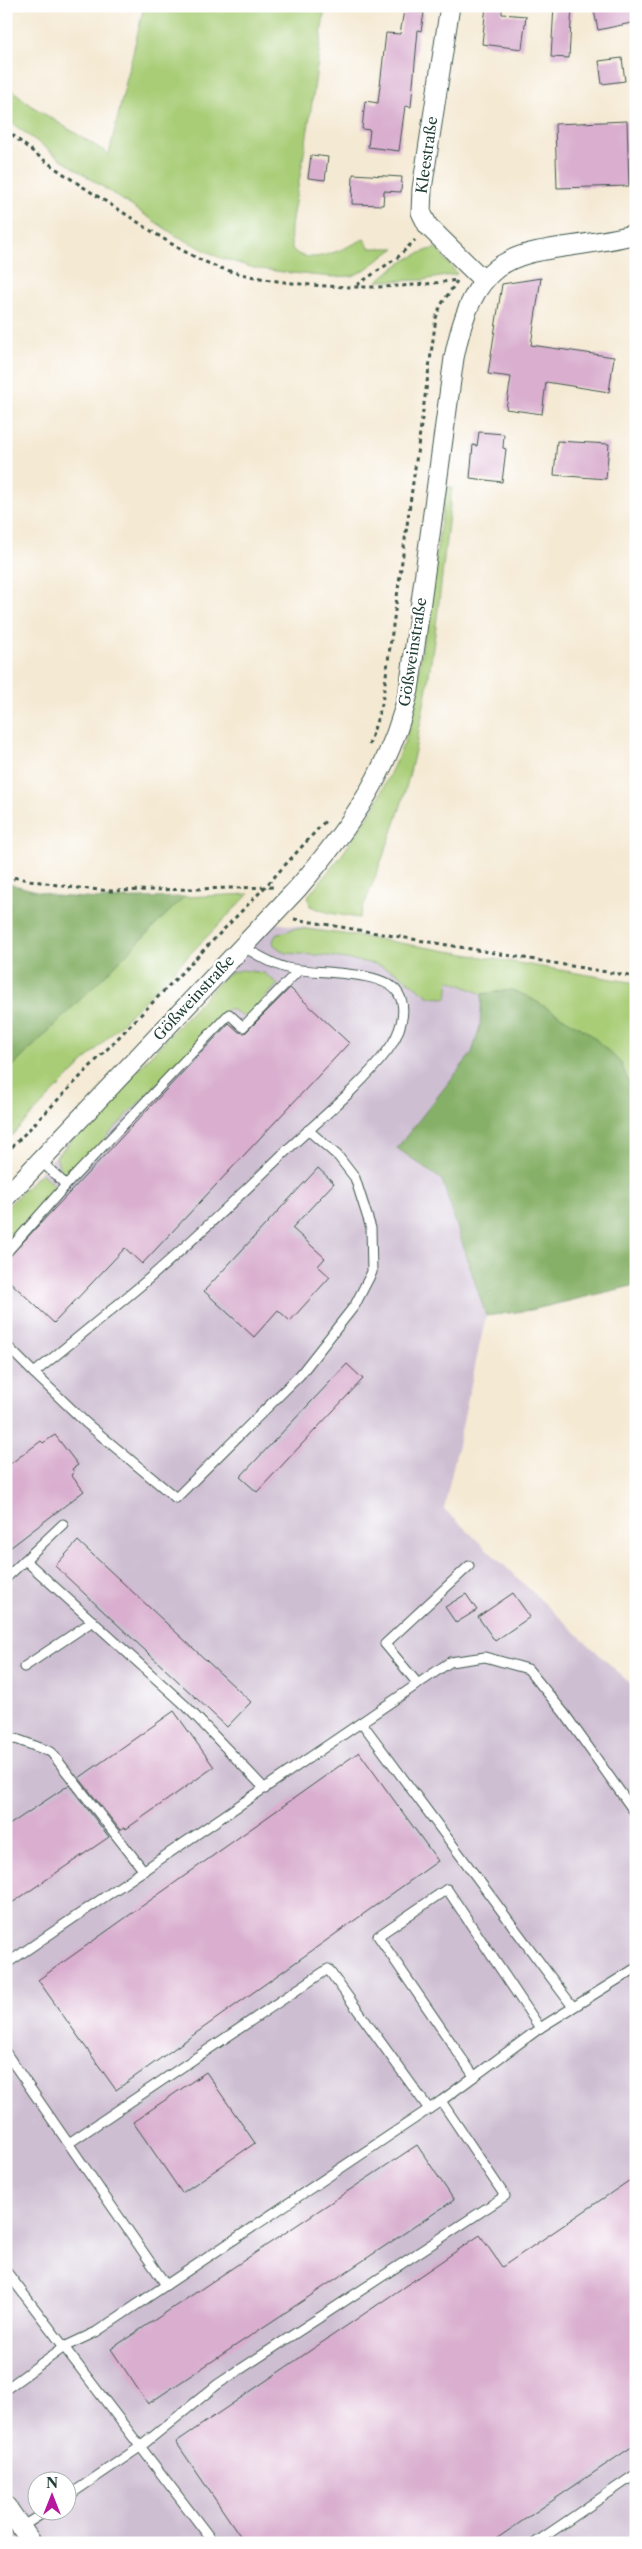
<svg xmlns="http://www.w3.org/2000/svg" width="642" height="2549" font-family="'Libre Caslon Text',serif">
<rect width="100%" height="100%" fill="#fff"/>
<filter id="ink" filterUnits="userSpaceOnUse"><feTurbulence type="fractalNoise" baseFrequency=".02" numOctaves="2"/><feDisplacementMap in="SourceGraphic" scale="10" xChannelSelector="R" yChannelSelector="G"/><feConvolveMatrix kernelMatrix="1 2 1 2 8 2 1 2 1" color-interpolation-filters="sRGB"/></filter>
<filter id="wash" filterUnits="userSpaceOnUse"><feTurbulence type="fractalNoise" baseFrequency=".0096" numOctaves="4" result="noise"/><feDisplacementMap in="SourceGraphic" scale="20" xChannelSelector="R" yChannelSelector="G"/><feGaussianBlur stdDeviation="1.12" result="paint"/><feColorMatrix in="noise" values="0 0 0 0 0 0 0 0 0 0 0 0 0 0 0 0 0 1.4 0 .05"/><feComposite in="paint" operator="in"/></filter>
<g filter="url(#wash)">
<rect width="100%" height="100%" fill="#f4e9d3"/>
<!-- industrial -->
<path fill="#cebed2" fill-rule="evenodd" d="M275 923 365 937 482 994 480 1026 472 1053 397 1148 442 1180 486 1316 444 1509 636 1689V2543H18L6 2529V1208ZM38 2482H68V2512H38Z"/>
<!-- green -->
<g fill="#a9cd77" stroke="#648556">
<path d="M144 6H325C317 69 309 130 297 192 295 204 285 244 295 252 313 266 347 247 364 239L370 248H395L363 271 352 276 331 277 283 272 254 268 218 257 175 235 61 159 6 119V84L30 105 109 154Z"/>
<path d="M436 248 457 274 423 280 377 281C395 266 414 253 436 248Z"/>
<path d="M446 487H452C440 591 431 698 403 799 391 839 374 879 359 918L329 913 310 906 308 896 341 856 374 808 405 741 413 709Z"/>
<path d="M249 894 6 1141V1073L184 897Z"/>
<path d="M293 929H306L365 937 636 983V1102L621 1063 589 1033 512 990 482 994 449 980 447 998 430 997 396 972 375 964 328 956 285 953 274 945 273 941 276 935Z"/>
<path d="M242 970 264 973 278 984 246 1018 229 1008 68 1177 60 1168 56 1157 222 979 232 972Z"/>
<path d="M41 1173 57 1188 6 1244V1208Z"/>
</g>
<!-- forest -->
<g fill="#86b068" stroke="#52764e">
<path d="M6 883 56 896 99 899 184 897 6 1073Z"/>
<path d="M512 990 527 996 589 1033 621 1063 636 1102V1285L531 1310 486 1316 442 1180 397 1148 472 1053 480 1026 482 994Z"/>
</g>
<g id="blocks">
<!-- building -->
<g fill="#d9aecf">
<path d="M486 6H502V14L526 16 522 49 482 44Z"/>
<path d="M554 6H572L569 58 551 57Z"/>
<path d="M593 6H636V22L598 30Z"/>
<path d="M404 10 424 13 421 31 418 30 411 107 405 106 399 151 368 147 370 130 362 129 365 101 378 103 386 33 400 34Z"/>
<path d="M622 58 625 81 602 84 599 61Z"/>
<path d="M627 121 629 186 557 188 555 124Z"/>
<path d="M311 155 328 157 325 180 308 178Z"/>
<path d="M353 174 402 177 401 192 384 191 383 205 352 204Z"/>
<path d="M541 278 531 345 614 357 609 392 546 382 542 414 506 409 511 377 488 374 502 284Z"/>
<path d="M479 432 504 434 503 448 506 449 502 482 470 478 473 445 477 446Z"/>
<path d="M557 441 609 444 606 479 554 475Z"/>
<path d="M290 988 349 1043 142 1264 125 1248 54 1323 6 1278V1260L229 1023 239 1032 245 1033Z"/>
<path d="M318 1168 334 1183 292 1228 325 1258 318 1266 330 1277 290 1321 278 1310 254 1337 204 1291Z"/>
<path d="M347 1364 363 1379 257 1492 240 1477Z"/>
<path d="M55 1435 78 1465 72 1469 74 1472 71 1475 84 1491 6 1551V1467L41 1441 43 1443Z"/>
<path d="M78 1541 251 1702 227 1727 55 1566Z"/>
<path d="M513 1593 530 1617 495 1641 478 1617Z"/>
<path d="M466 1594 477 1610 456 1623 445 1607Z"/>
<path d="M174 1711 214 1767 126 1829 124 1827 120 1830 79 1778Z"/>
<path d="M359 1752 438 1861 116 2090 38 1980Z"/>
<path d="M69 1785 109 1837 6 1907V1827Z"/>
<path d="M206 2072 255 2143 182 2193 133 2122Z"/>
<path d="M417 2145 454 2200 148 2404 111 2349Z"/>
<path d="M636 2176V2444L490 2543H245L176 2442 480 2235 502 2267Z"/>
</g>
</g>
</g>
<g filter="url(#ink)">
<use href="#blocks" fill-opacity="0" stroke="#3f574c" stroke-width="1"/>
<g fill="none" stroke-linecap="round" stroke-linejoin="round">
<!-- service casing -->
<g stroke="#3f574c" stroke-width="11">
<g id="service">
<path d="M41 1161 66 1185"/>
<path d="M6 1253 66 1185 229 1014 243 1027 299 970"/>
<path d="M6 1345 34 1373C69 1345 104 1316 139 1287 190 1244 238 1197 286 1151 320 1119 360 1087 388 1050 399 1035 409 1010 398 993 383 969 313 974 287 968 271 964 256 954 242 946"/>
<path d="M34 1373 86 1423 176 1498 300 1375 355 1305 372 1272 371 1228 355 1178 338 1156 308 1130"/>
<path d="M25 1560 186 1706 265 1789"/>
<path d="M6 1578 63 1524"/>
<path d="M24 1667 93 1621"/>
<path d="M418 1684 385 1644 469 1566"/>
<path d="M362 1723 573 2007"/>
<path d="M6 1740 16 1739 51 1752 144 1871"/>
<path d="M6 1964 450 1662 485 1657 528 1669 564 1713 636 1814"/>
<path d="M6 2053 166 2285"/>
<path d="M474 2076 378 1936 447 1889 540 2028"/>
<path d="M69 2143 328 1969 429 2109"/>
<path d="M6 2271 214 2543"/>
<path d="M6 2389 64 2347 96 2332 441 2101 540 2028 636 1968"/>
<path d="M68 2496 140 2447 218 2384 505 2196 441 2101"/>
<path d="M21 2527 45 2512"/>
<path d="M535 2543 636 2474"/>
</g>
</g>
<!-- minor casing -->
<g stroke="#3f574c" stroke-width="21">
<g id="minor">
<path d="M450 6 422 189 421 212 428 226 484 281"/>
<path d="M6 1197 297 889C350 828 390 771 409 690L454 358C479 229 535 260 636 234"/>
<path d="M6 2506 32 2543"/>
</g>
</g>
<!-- path -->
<g stroke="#3f574c" stroke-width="3" stroke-dasharray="4 4" stroke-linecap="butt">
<path d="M6 129C43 163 88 190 130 217 161 237 194 261 230 271 297 290 388 291 457 280"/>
<path d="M357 285 398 257 415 240"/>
<path d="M369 745 382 704 436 318 441 305 457 281"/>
<path d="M6 876 69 887 111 891 274 887"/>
<path d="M6 883 14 879"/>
<path d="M294 919 636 977"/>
<path d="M6 1153 266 886 327 819"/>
</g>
<!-- service -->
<use href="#service" stroke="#fff" stroke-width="9"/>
<!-- minor -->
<use href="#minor" stroke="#fff" stroke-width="19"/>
</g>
</g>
<g text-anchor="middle" stroke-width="5" stroke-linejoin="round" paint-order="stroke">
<!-- street labels -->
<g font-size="15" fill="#1f3d34" stroke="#fff">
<text transform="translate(427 155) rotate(-82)" y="5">Kleestraße</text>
<text transform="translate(413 652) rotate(-81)" y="5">Gößweinstraße</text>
<text transform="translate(194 998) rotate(-47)" y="5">Gößweinstraße</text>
</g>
</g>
<!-- margin -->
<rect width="642" height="2549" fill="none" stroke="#fff" stroke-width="25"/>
<!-- north arrow -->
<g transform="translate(52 2496)"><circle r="24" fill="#ffffff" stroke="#a5b1ae"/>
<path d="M0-4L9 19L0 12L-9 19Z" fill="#b5179e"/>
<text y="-8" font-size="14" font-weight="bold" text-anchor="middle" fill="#1f3d34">N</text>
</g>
</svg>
